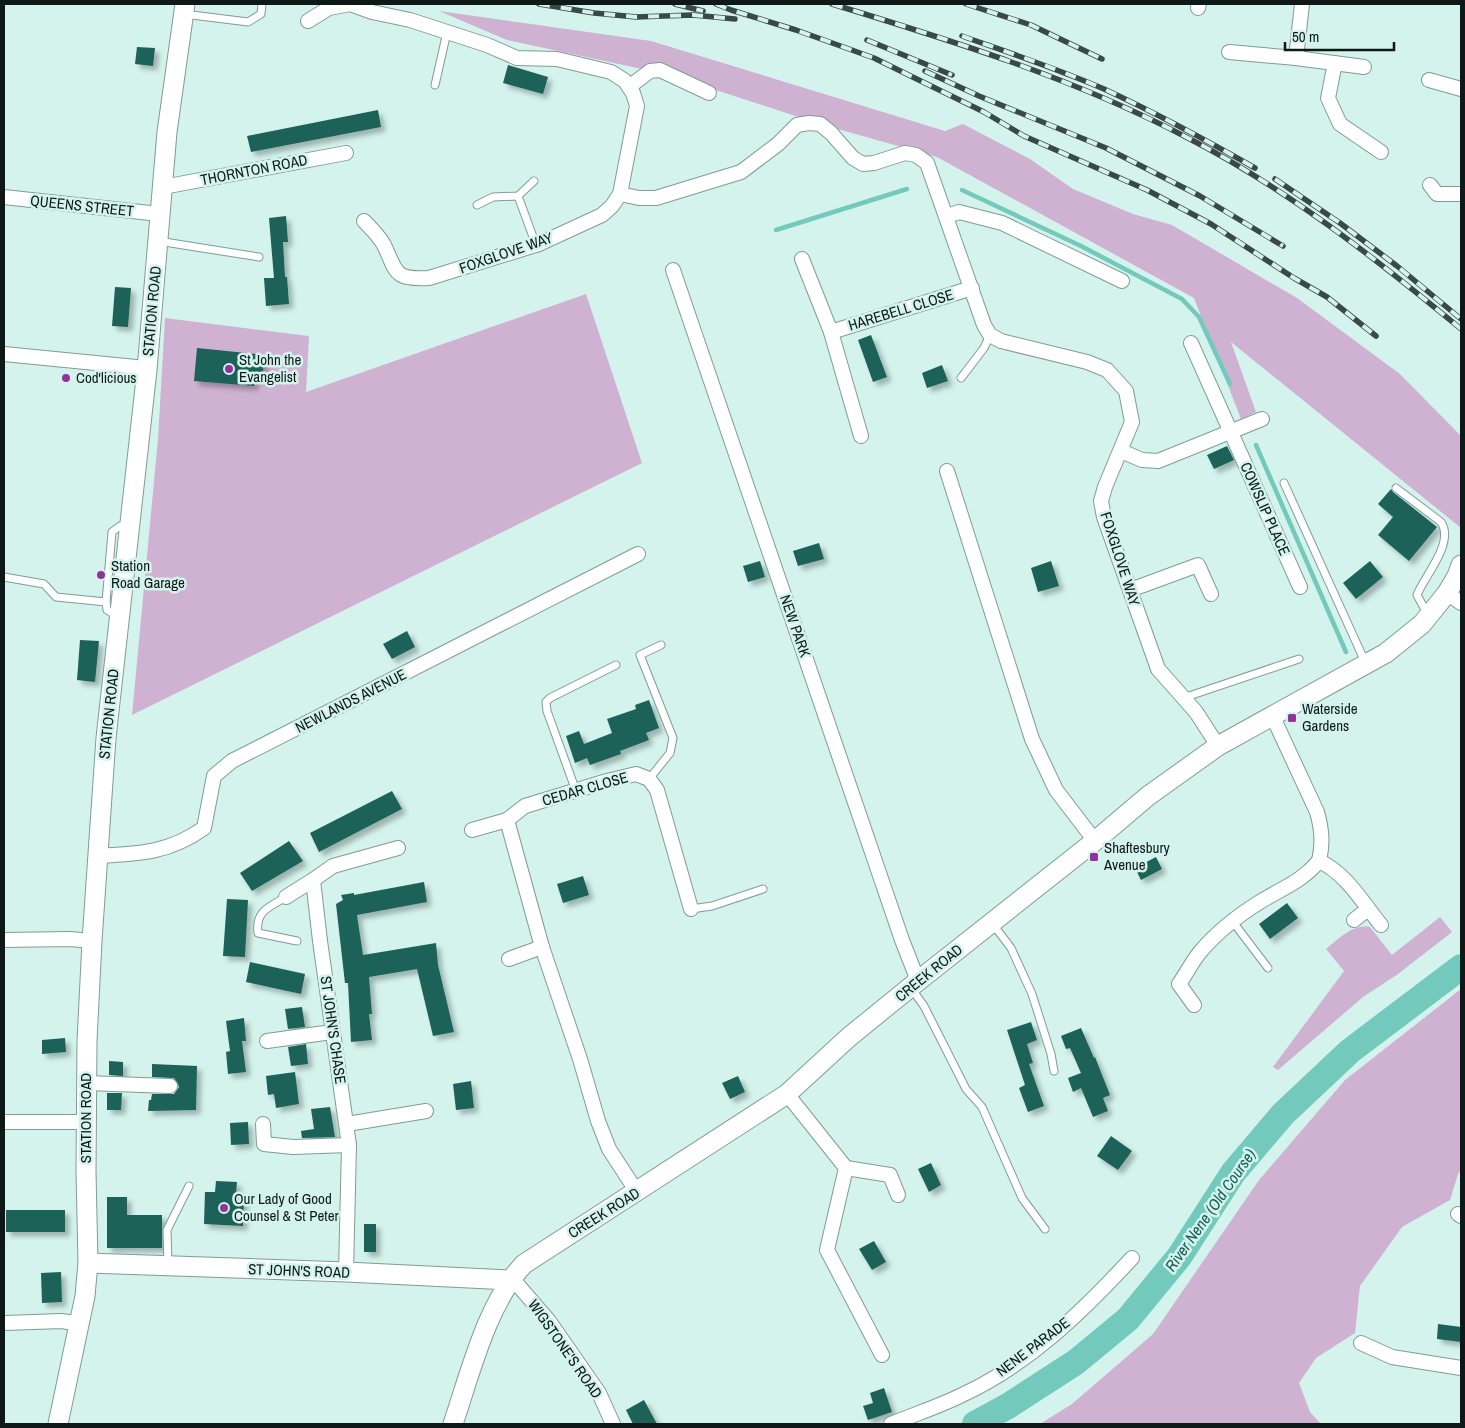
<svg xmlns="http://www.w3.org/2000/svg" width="1465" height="1428" font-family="'Archivo Narrow',sans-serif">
<defs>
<filter id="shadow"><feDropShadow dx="4.5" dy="4.5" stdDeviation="2.5" flood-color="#0004"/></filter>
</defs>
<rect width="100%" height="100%" fill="#d5f3ed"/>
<!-- green -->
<g fill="#cfb2d1">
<path d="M439 11 651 41 945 131 963 124 1030 159 1073 189 1133 214 1172 225 1297 298 1400 374 1461 436V528L1231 342 1256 412 1241 419 1194 298 937 157 820 124 670 75 507 40Z"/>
<path d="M586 294 642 463 132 715 158 439 165 318 309 336 306 392Z"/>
<path d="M1440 917 1452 932 1398 974 1363 997 1278 1070 1273 1067 1344 971 1326 949C1339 939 1352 924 1370 927L1392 955Z"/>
<path d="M1461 989V1170L1458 1174 1450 1200 1402 1227 1360 1286 1355 1333 1316 1358 1299 1383 1310 1412 1321 1424H1040L1072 1404 1153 1334 1259 1180 1345 1080Z"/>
</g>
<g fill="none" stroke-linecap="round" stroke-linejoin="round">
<!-- stream -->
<g stroke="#73cabc" stroke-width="4.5">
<path d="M962 190 1081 246 1182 299 1199 317 1230 384"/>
<path d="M776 230 907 189"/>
<path d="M1256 445 1346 652"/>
</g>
<!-- river -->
<path stroke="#73cabc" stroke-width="26" d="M975 1424 1008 1406 1076 1362 1128 1319 1179 1257 1233 1173 1283 1114 1350 1051 1461 967"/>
</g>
<!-- building -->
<g fill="#1b6258" filter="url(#shadow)">
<path d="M137 47 155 48 153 66 135 64Z"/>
<path d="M508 65 548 77 543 94 503 83Z"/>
<path d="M378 110 381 127 251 152 247 136Z"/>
<path d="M286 216 288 242H283L285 277H287L289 304 266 306 264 278H274L269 218Z"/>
<path d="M115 287 131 288 128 327 112 326Z"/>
<path d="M871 335 887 377 873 382 858 340Z"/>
<path d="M197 348 256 354V359L264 360 262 378 254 377V386L194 381Z"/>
<path d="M942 365 948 381 927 388 922 373Z"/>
<path d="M1227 446 1234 460 1214 469 1207 455Z"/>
<path d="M1391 489 1393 492 1437 527 1409 561 1378 535 1393 517 1378 504Z"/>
<path d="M819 543 824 559 798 566 793 551Z"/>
<path d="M760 561 765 577 748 582 743 566Z"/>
<path d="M1051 561 1059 586 1038 592 1031 568Z"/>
<path d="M1370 561 1383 577 1356 599 1343 583Z"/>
<path d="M407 631 415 647 392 659 383 644Z"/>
<path d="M80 640 99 641 95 682 77 680Z"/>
<path d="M649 700 659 728 646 733 649 740 620 751 621 754 590 765 587 758 575 763 566 736 579 731 584 744 612 733 607 719 636 709 635 705Z"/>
<path d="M392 791 402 809 319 852 310 833Z"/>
<path d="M289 841 303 861 252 891 240 873Z"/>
<path d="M1156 857 1162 869 1141 880 1135 868Z"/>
<path d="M583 876 589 895 563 903 557 884Z"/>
<path d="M424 882 427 902 357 915 363 955 436 943 438 965 454 1032 433 1036 417 969 369 977 372 1014H369L372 1040 351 1042 348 983H345L336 904 343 900 341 895 354 893V895Z"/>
<path d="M227 899 248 900 245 957 223 956Z"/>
<path d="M1287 903 1298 918 1270 939 1259 924Z"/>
<path d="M250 962 305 974 301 994 246 982Z"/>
<path d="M302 1007 305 1027 288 1029 285 1009Z"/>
<path d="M244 1018 246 1041H242L246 1072 228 1074 226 1052 230 1051 226 1021Z"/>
<path d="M1031 1022 1037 1040 1027 1044 1033 1063 1029 1064 1044 1106 1028 1112 1019 1088 1025 1085 1007 1030Z"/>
<path d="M1081 1028 1094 1058 1095 1057 1110 1095 1103 1098 1108 1111 1093 1117 1081 1088 1073 1092 1068 1078 1081 1073 1070 1048 1066 1049 1061 1036Z"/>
<path d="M65 1038 66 1052 42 1054V1040Z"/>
<path d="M306 1044 308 1064 291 1066 288 1047Z"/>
<path d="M109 1061 123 1062V1076L109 1075Z"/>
<path d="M152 1064 197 1066 196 1110 148 1111 149 1100H151L152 1094H174L179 1087 177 1082 174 1078 152 1077Z"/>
<path d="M295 1072 299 1104 276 1108 274 1094 268 1095 266 1076Z"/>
<path d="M738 1076 745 1092 730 1099 722 1083Z"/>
<path d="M471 1081 474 1108 456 1110 453 1084Z"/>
<path d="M107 1093H122L121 1110H107Z"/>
<path d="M330 1107 335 1137 302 1138 301 1131 314 1129 311 1109Z"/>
<path d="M248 1122 249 1144 231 1145 230 1123Z"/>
<path d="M1111 1136 1132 1151 1118 1170 1097 1156Z"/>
<path d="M931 1163 941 1185 929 1192 918 1169Z"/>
<path d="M216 1181 237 1182 236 1193H244L243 1226 204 1224 205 1192H215Z"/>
<path d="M107 1197H127V1215H162V1248H107Z"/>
<rect x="6" y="1210" width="59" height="22"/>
<rect x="364" y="1224" width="12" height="28"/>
<path d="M874 1241 886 1262 872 1270 859 1249Z"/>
<path d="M61 1272 62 1302 42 1303 41 1273Z"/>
<path d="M1438 1324 1461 1327V1342L1437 1339Z"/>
<path d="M884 1388 892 1412 868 1420 863 1406 873 1403 870 1393Z"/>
<path d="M644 1400 657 1424H633L626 1410Z"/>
</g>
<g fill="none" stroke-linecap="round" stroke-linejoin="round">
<!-- lane casing -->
<g stroke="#7f9c96" stroke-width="9">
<g id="lane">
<path d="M184 14 248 22 261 14 262 4"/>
<path d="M435 85 447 32"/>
<path d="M518 196 536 245"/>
<path d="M477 205 493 197 518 196 534 181"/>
<path d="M158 241 259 257"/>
<path d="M961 378 984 348 990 335"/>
<path d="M1284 483 1366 664"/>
<path d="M1396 488 1441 522C1455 543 1425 575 1417 595L1428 615"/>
<path d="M4 577 44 584 56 597 106 602"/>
<path d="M117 616 107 610 106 602 112 532 120 526H130"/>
<path d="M1183 698 1299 659"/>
<path d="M649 779 670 753 673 738 640 655 661 645"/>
<path d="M576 791 547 711 546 702 550 698 616 665"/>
<path d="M286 897C269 907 255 911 258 933L297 941"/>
<path d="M691 909 712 906 763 889"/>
<path d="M1233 922 1268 968"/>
<path d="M992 923 1011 948 1032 994 1051 1054 1054 1071"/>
<path d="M911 988 924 1006 966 1089 982 1107 1022 1198 1045 1229"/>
<path d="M168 1265 167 1230 189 1186"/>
</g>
</g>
<!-- street casing -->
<g stroke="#7f9c96" stroke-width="16">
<g id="street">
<path d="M1198 8 1199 4"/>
<path d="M308 21 329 8 350 4 372 12 410 20 487 45 517 58 557 59 611 72 625 81 633 93 637 106 620 194"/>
<path d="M1229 52 1296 58 1302 4"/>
<path d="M1296 58 1364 67"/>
<path d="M1335 63 1328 98 1340 124 1381 152"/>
<path d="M1429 80 1461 89"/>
<path d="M629 87 650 71 660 70 709 93"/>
<path d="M1430 185 1437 194H1461"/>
<path d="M163 187 346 153"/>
<path d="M4 197 159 214"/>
<path d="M947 216 959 212 1002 223 1122 281"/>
<path d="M364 221C372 229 379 236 384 245 397 272 393 280 429 278L539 244 602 215 612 206 620 194 639 198H656L741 172 778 144 797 125 809 123 820 124 831 133 853 158 863 164 874 163 905 153 916 155 927 163 984 325 990 335 1001 341 1087 362 1107 370 1126 391 1132 422 1105 487 1101 501 1104 517 1158 669 1196 712 1218 746"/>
<path d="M802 259 831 332 861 436"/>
<path d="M673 270 902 940 918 981"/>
<path d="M831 332 972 288"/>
<path d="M1191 343 1300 587"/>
<path d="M4 354 136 367 147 370"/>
<path d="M1121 451 1142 460 1158 461 1262 419"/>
<path d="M947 471 1032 739 1056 790 1095 841"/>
<path d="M1130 590 1198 565 1211 594"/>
<path d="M1447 593 1461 603"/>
<path d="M1272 715 1317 812C1322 830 1323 843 1319 861 1346 873 1363 903 1381 925"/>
<path d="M472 830 507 820"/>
<path d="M97 856C139 854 169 853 204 828L214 776 232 761 638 554"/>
<path d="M286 897 313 880"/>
<path d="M1354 920 1368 909"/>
<path d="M4 940 70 939 92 941"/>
<path d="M509 959 542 947"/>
<path d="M1194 1005 1179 984C1186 974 1192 962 1200 952 1217 932 1240 914 1263 900 1285 887 1302 881 1319 861"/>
<path d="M267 1041 332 1032"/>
<path d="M86 1083 170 1086"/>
<path d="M787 1094 846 1168 827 1250 882 1355"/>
<path d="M4 1122H86"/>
<path d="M263 1124 264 1144 293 1147 349 1145"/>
<path d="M347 1124 426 1111"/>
<path d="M846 1168 890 1175 898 1195"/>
<path d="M637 1192 609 1149 598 1121 580 1059 542 947 507 820 525 806 607 781 636 774 649 779 657 790 691 909"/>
<path d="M1458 1214 1461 1216"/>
<path d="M346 1272 349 1145 320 941 313 880 333 866 398 848"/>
<path d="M511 1277 549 1321 599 1393 613 1424"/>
<path d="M4 1323 62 1321 80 1324"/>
<path d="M1361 1343 1392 1357 1461 1368"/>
<path d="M891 1424C915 1414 940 1406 962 1395 1029 1364 1082 1312 1132 1258"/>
</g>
</g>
<!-- secondary casing -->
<g stroke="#7f9c96" stroke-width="21">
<g id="secondary">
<path d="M88 1263 346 1272 510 1280"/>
<path d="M58 1424 85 1296 88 1263 86 1171 87 1041 92 941 106 738 147 370 167 132 185 4"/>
<path d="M453 1424C470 1374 487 1303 524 1264L787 1094 849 1037 918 981 1095 841 1148 796 1218 746 1386 653 1422 624 1447 593 1457 576 1461 565"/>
</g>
</g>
<!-- lane -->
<use href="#lane" stroke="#fff" stroke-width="7"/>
<!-- street -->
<use href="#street" stroke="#fff" stroke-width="14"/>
<!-- secondary -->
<use href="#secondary" stroke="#fff" stroke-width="19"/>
<!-- rail casing -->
<g stroke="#3a4946" stroke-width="5.5">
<g id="rail">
<path d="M539 4 594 13 636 17 693 15 735 19"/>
<path d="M675 4 703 11"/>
<path d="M716 4 731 10 796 30 874 58 984 112 1024 136 1147 190 1211 224 1294 278 1327 297 1376 336"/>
<path d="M832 4C953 41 1073 78 1186 137 1286 188 1375 258 1461 329"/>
<path d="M966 4 1031 25 1102 59"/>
<path d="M962 36C1010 53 1058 69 1104 89 1156 113 1206 140 1255 168"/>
<path d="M867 40 952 75"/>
<path d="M925 71 979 96 1106 148 1200 196 1283 246"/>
<path d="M1275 179 1340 223 1397 266 1461 319"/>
</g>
</g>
<!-- rail -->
<use href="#rail" stroke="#d5f3ed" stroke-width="4" stroke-dasharray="11" stroke-linecap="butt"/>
</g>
<!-- markers -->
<g fill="#92339c" stroke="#d5f3ed" stroke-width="2">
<circle cx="229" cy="369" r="5"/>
<circle cx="66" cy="378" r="5"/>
<circle cx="101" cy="575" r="5"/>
<rect x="1287" y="713" width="10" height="10" rx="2.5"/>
<rect x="1089" y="852" width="10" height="10" rx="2.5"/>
<circle cx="224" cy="1208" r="5"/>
</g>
<g text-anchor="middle" stroke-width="5" stroke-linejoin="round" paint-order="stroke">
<!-- street labels -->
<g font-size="15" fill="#0e1917" stroke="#d5f3ed">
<text transform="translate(254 170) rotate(-11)" y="5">THORNTON ROAD</text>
<text transform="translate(82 206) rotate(6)" y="5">QUEENS STREET</text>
<text transform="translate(506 253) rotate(-19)" y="5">FOXGLOVE WAY</text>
<text transform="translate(901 310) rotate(-17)" y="5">HAREBELL CLOSE</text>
<text transform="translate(152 311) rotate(-85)" y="5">STATION ROAD</text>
<text transform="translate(1265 509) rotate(66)" y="5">COWSLIP PLACE</text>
<text transform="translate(1120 559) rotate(72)" y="5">FOXGLOVE WAY</text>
<text transform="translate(795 626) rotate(71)" y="5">NEW PARK</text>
<text transform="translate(351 701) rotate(-27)" y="5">NEWLANDS AVENUE</text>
<text transform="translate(109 714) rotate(-84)" y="5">STATION ROAD</text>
<text transform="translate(585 789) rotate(-16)" y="5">CEDAR CLOSE</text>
<text transform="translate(929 973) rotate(-39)" y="5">CREEK ROAD</text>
<text transform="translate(333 1030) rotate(82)" y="5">ST JOHN'S CHASE</text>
<text transform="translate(86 1118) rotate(-90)" y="5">STATION ROAD</text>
<text transform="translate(604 1213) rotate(-32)" y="5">CREEK ROAD</text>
<text transform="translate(299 1271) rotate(2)" y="5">ST JOHN'S ROAD</text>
<text transform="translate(1033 1347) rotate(-37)" y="5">NENE PARADE</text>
<text transform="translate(565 1349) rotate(55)" y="5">WIGSTONE'S ROAD</text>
</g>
<!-- poi labels -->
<g font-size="15" fill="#0e1917" stroke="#d5f3ed" text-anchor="start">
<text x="239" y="365">St John the<tspan x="239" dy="17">Evangelist</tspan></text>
<text x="76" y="383">Cod'licious</text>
<text x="111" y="571">Station<tspan x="111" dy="17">Road Garage</tspan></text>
<text x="1302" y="714">Waterside<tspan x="1302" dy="17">Gardens</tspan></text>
<text x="1104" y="853">Shaftesbury<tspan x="1104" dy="17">Avenue</tspan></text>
<text x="234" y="1204">Our Lady of Good<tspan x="234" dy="17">Counsel &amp; St Peter</tspan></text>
</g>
<!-- water labels -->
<g font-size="16" font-style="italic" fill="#145d54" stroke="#d5f3ed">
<text transform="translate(1210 1210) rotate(-55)" y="6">River Nene (Old Course)</text>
</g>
</g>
<!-- border -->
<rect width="1465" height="1428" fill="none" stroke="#0e1917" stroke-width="10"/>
<!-- scale -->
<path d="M1285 42v8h109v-8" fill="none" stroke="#0e1917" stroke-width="2.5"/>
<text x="1292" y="42" font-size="15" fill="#0e1917" stroke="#d5f3ed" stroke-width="4" paint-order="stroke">50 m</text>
</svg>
